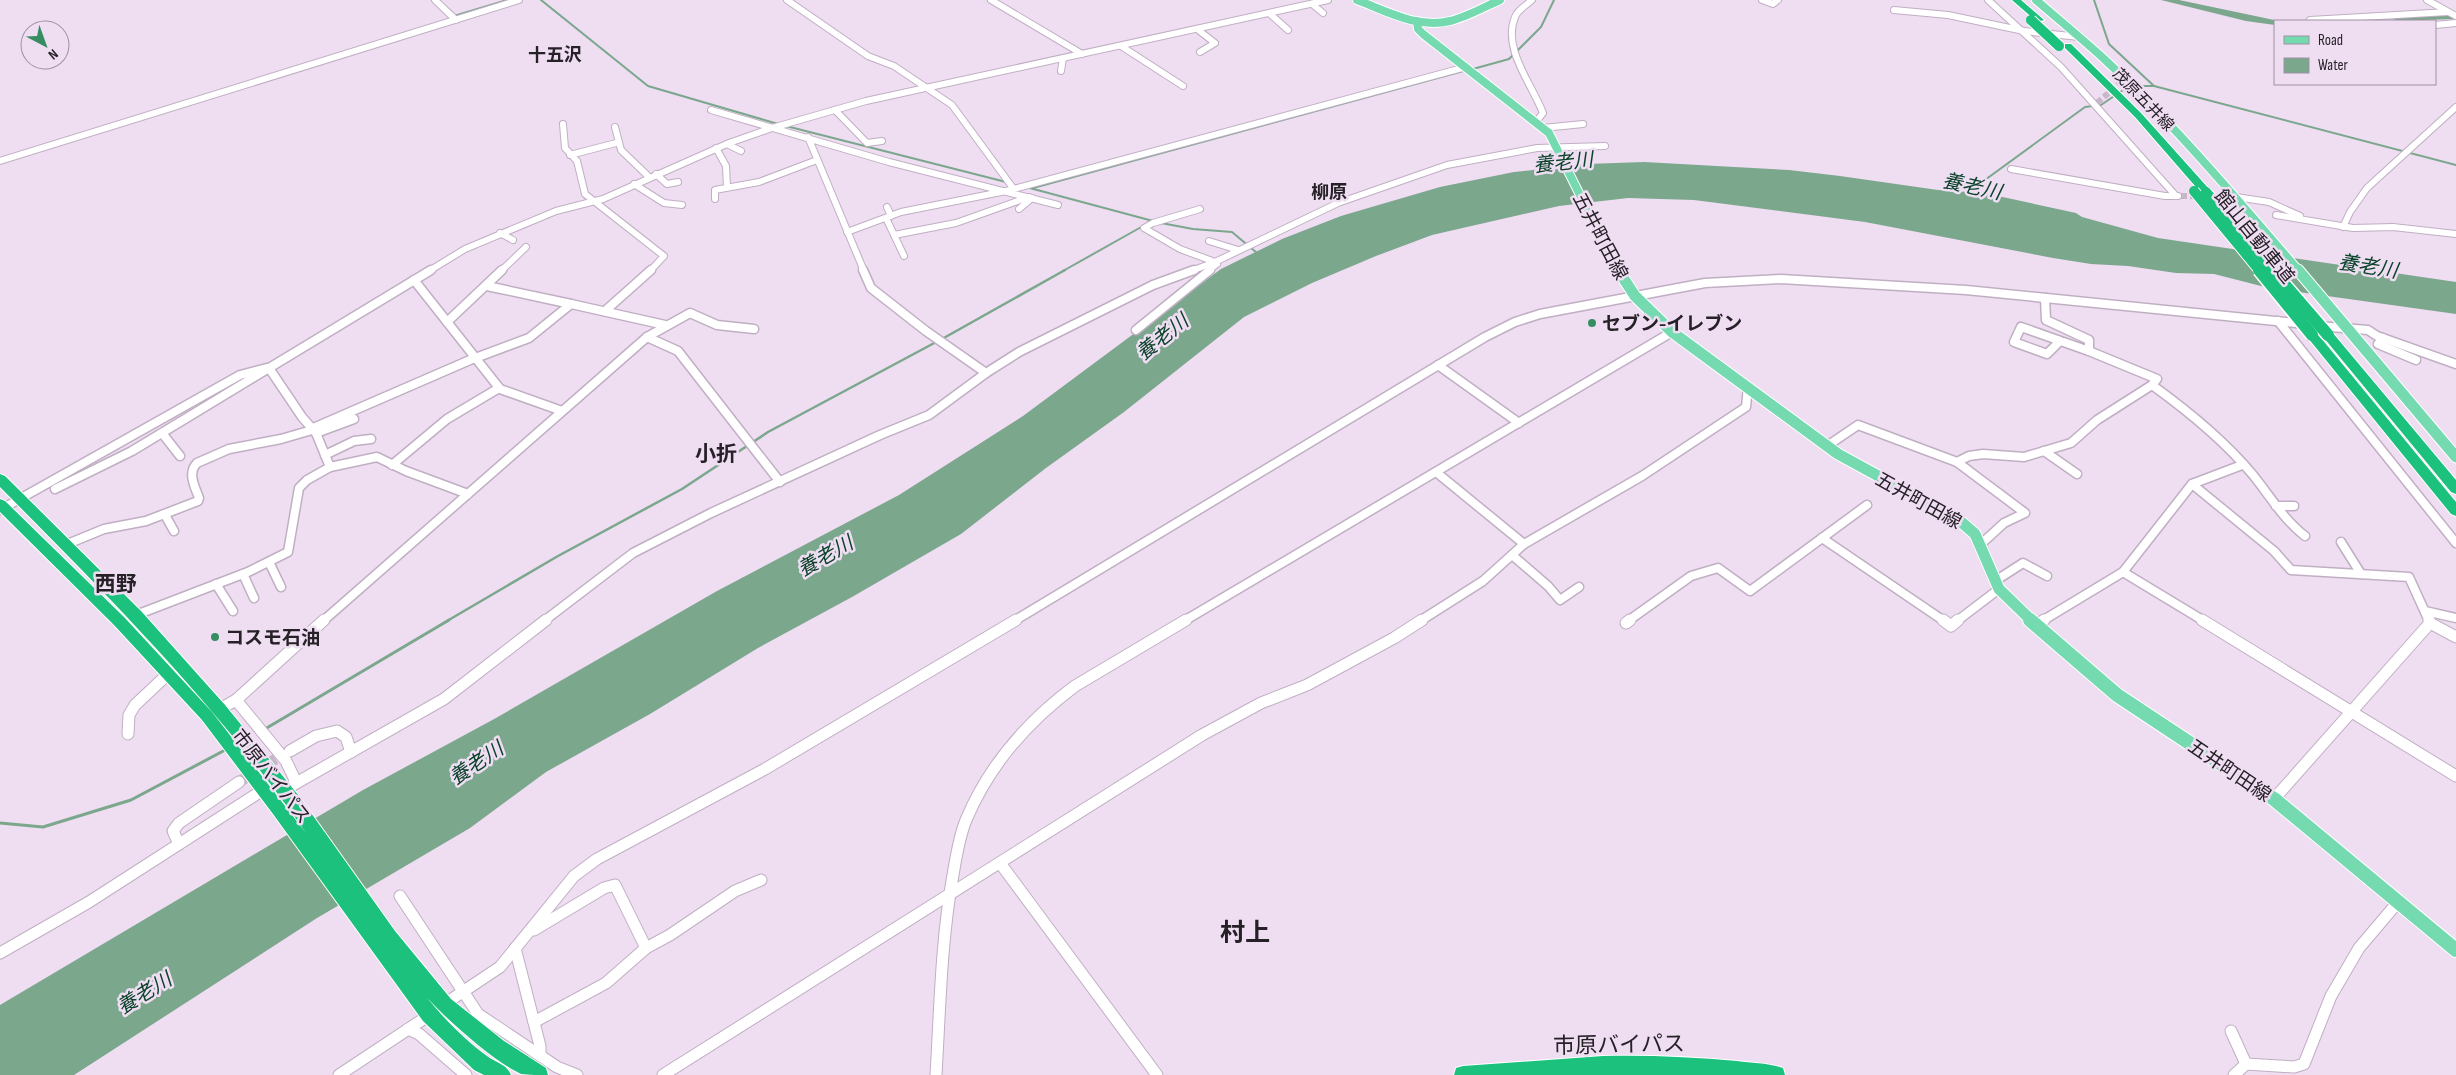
<svg xmlns="http://www.w3.org/2000/svg" width="2456" height="1075" font-family="'Sofia Sans Condensed','Noto Sans JP',sans-serif">
<rect width="100%" height="100%" fill="#efddf2"/>
<!-- water -->
<path fill="#7ba78d" d="M1644 162 1789 170 1840 176 1938 190 1984 193 2076 213 2082 217 2158 238 2456 282V314L2269 288 2214 274 2176 273 2128 266 2091 264 2053 258 1865 222 1694 200 1628 198 1559 206 1432 235 1376 256 1312 283 1244 317 1124 412 1046 468 961 534 852 597 758 648 650 714 546 772 470 828 317 918 74 1075H0V1005L363 790 496 718 717 591 899 495 1023 416 1221 269 1282 239 1341 216 1440 187 1514 172 1587 164Z"/>
<g fill="none" stroke-linecap="round" stroke-linejoin="round">
<!-- stream-far2 -->
<g stroke="#7ba78d" stroke-width="2">
<path d="M541 0 648 86 778 124"/>
<path d="M2094 0 2109 44 2154 86"/>
<path d="M454 16 507 0"/>
<path d="M1473 69 1509 59 1541 27 1554 0"/>
<path d="M2135 86H2154L2456 165"/>
<path d="M786 126 1006 182"/>
<path d="M1026 187 1153 221"/>
<path d="M1033 188 1467 70"/>
<path d="M1967 193 2085 107 2101 105 2129 86"/>
<path d="M1161 223 1193 229 1232 232 1257 253"/>
<path d="M1063 271 1143 226"/>
</g>
<!-- stream-far1 -->
<g stroke="#7ba78d" stroke-width="2.5">
<path d="M942 339 1065 270"/>
<path d="M447 621 558 556 682 489 768 432 938 341"/>
</g>
<!-- stream -->
<g stroke="#7ba78d" stroke-width="3">
<path d="M265 729 449 620"/>
<path d="M0 823 43 827 131 800 227 749"/>
</g>
<!-- river -->
<g fill="#7ba78d" fill-rule="evenodd">
<path d="M2161 0H2179L2279 21H2275V25L2246 21Z"/>
<path d="M2456 13V19L2392 21 2397 18Z"/>
</g>
<!-- minor-tunnel-far1 -->
<g stroke="#c7b7c9" stroke-width="6" stroke-dasharray="6 3" stroke-linecap="butt">
<path d="M2097 103 2120 83"/>
<path d="M2181 196 2236 197"/>
</g>
<!-- minor-tunnel -->
<path stroke="#c7b7c9" stroke-width="11" stroke-dasharray="11 5" stroke-linecap="butt" d="M239 782 287 752"/>
<!-- minor-far2 casing -->
<g stroke="#c0afc3" stroke-width="8">
<g id="minor-far2">
<path d="M435 0 456 20"/>
<path d="M787 0 868 56 894 66 952 105 1013 188"/>
<path d="M991 0 1082 54"/>
<path d="M1532 0C1527 5 1518 9 1515 17 1502 49 1532 84 1543 113L1536 122"/>
<path d="M1762 0 1773 4 1778 0"/>
<path d="M1988 0 2061 67 2176 196"/>
<path d="M2427 0 2456 16"/>
<path d="M1312 4 1323 13"/>
<path d="M1894 10 1948 15 2024 31 2079 37"/>
<path d="M1269 13 1288 30"/>
<path d="M2310 20 2448 12"/>
<path d="M2435 25 2456 23"/>
<path d="M1197 29 1215 43 1200 52"/>
<path d="M1121 46 1183 86"/>
<path d="M1061 71 1063 58"/>
<path d="M711 110 889 162 1058 205"/>
<path d="M835 110 867 143 882 141"/>
<path d="M563 124 565 148 577 161 585 194 664 256 650 271"/>
<path d="M615 127 621 150 649 177"/>
<path d="M1543 128 1583 124"/>
<path d="M808 137 864 271"/>
<path d="M727 144 741 151"/>
<path d="M716 148 726 166 727 187"/>
<path d="M570 155 616 143"/>
<path d="M0 161 519 0"/>
<path d="M2011 169 2165 196H2178"/>
<path d="M656 174 667 184 678 182"/>
<path d="M634 184 664 203 682 205"/>
<path d="M2236 197 2269 202 2300 216"/>
<path d="M715 199V190L759 182 817 160"/>
<path d="M887 207 891 216"/>
<path d="M1019 209 1032 198"/>
<path d="M1200 209 1153 223 1144 228 1180 249 1215 262"/>
<path d="M2276 215 2353 228 2393 227 2456 234"/>
<path d="M886 218 904 256"/>
<path d="M2343 227 2350 212 2367 188 2456 107"/>
<path d="M847 232 901 212 1006 191 1466 67"/>
<path d="M500 233 513 240"/>
<path d="M894 235 956 223 1029 197"/>
<path d="M1209 241 1238 250"/>
<path d="M429 271 465 249 556 211 603 199 729 143 772 128 866 101 1328 0"/>
<path d="M501 271 526 247"/>
<path d="M1191 271 1215 262 1338 203 1447 165 1537 148 1605 146"/>
<path d="M1208 271 1217 264"/>
</g>
</g>
<!-- minor-far1 casing -->
<g stroke="#c0afc3" stroke-width="11">
<g id="minor-far1">
<path d="M863 270 871 288 926 331 986 373"/>
<path d="M414 280 500 389 562 411"/>
<path d="M487 286 571 304"/>
<path d="M2045 298 2046 320 2089 340V351"/>
<path d="M605 311 651 270"/>
<path d="M2278 321 2456 543"/>
<path d="M447 322 502 270"/>
<path d="M2318 326 2368 330 2377 336 2456 364"/>
<path d="M1136 330 1210 270"/>
<path d="M647 337 678 351 780 482"/>
<path d="M2383 338 2378 344 2416 360"/>
<path d="M2060 341 2047 354 2014 342 2021 327 2089 351 2157 379 2152 385"/>
<path d="M1438 365 1519 423"/>
<path d="M269 368 302 417 316 433 330 467"/>
<path d="M311 429 470 360 529 338 571 304 665 325"/>
<path d="M162 433 180 456"/>
<path d="M316 433 354 419"/>
<path d="M1827 446 1858 425 1957 462 2025 513 2004 523 1980 545"/>
<path d="M2044 451 2077 474"/>
<path d="M325 455 354 441 371 439"/>
<path d="M1957 462 1969 456 1983 454 2024 457 2071 443 2097 420 2152 385C2188 411 2224 440 2253 475 2270 496 2283 519 2305 536"/>
<path d="M392 465 447 419 499 388"/>
<path d="M1436 472 1524 544"/>
<path d="M2192 484 2274 551 2291 570 2409 577 2429 621"/>
<path d="M55 489 132 451 431 270"/>
<path d="M2276 506H2294"/>
<path d="M0 510 240 375 267 368"/>
<path d="M165 515 174 531"/>
<path d="M1822 538 1944 621"/>
<path d="M2341 542 2361 574"/>
<path d="M65 545 104 529 146 521 198 501 199 498C195 487 187 473 197 463L229 449 281 439 312 430"/>
<path d="M1512 555 1548 586 1560 600 1579 587"/>
<path d="M269 562 281 587"/>
<path d="M2123 572 2204 621"/>
<path d="M243 574 254 598"/>
<path d="M1995 581 2023 563 2047 576"/>
<path d="M216 584 233 611"/>
<path d="M2425 611 2456 618"/>
<path d="M136 615 248 572 288 552 299 488 307 480 330 467 377 457 406 471 468 494"/>
<path d="M323 621 647 337 690 313 717 325 754 329"/>
<path d="M544 621 633 553 711 513 880 435 929 415 986 373 1019 352 1153 285 1194 270"/>
<path d="M1014 621 1485 337 1515 322 1540 314 1705 283 1781 279 1966 290 2305 324"/>
<path d="M1184 621 1672 332"/>
<path d="M1420 621 1483 581 1524 544 1642 476 1746 407 1748 387"/>
<path d="M1628 621 1691 576 1718 568 1750 591 1867 505"/>
<path d="M1957 621 1999 589"/>
<path d="M2042 621 2123 572 2192 484 2242 465"/>
</g>
</g>
<!-- minor casing -->
<g stroke="#c0afc3" stroke-width="13">
<g id="minor">
<path d="M1943 620 1951 626 1958 620"/>
<path d="M2202 620 2456 776"/>
<path d="M1626 623 1630 620"/>
<path d="M2430 623 2456 637"/>
<path d="M2035 626 2044 620"/>
<path d="M236 700 324 620"/>
<path d="M220 709 236 700 286 761 296 782"/>
<path d="M128 734 129 715 135 705 168 674"/>
<path d="M290 751 316 736 337 731 346 737 351 752"/>
<path d="M284 790 444 699 546 620"/>
<path d="M2274 799 2430 623 2429 620"/>
<path d="M179 844 173 831 179 823 239 782"/>
<path d="M1000 863 1157 1075"/>
<path d="M400 896 478 1014 557 1067 577 1075"/>
<path d="M534 930 604 888 615 885 646 948"/>
<path d="M515 948 540 1046V1055"/>
<path d="M0 953 89 902 263 790"/>
<path d="M443 1005 500 967 574 876 597 859 765 769 1016 620"/>
<path d="M534 1022 606 983 646 948 670 935 735 891 761 880"/>
<path d="M408 1029 419 1034 466 1075"/>
<path d="M2231 1031 2246 1064"/>
<path d="M339 1075 431 1014"/>
<path d="M663 1075 1202 735 1261 703 1307 685 1394 638 1422 620"/>
<path d="M936 1075C940 1008 941 941 953 875 956 857 959 837 966 820 989 765 1028 721 1075 686L1186 620"/>
<path d="M2234 1075 2246 1064 2294 1067 2304 1064 2331 996 2359 948 2398 902"/>
</g>
</g>
<!-- major-far2 casing -->
<g stroke="#fff" stroke-width="10">
<g id="major-far2">
<path d="M1357 0C1386 11 1418 29 1450 21 1467 17 1484 7 1500 0"/>
<path d="M2036 0C2058 19 2081 38 2102 57 2173 123 2236 198 2299 271"/>
<path d="M1417 21 1418 29 1423 34 1549 133 1618 271"/>
</g>
</g>
<!-- major-far1 casing -->
<g stroke="#fff" stroke-width="13">
<g id="major-far1">
<path d="M1618 270 1635 296 1672 332 1838 454 1959 520 1975 534 1999 589 2032 621"/>
<path d="M2298 270 2456 457"/>
</g>
</g>
<!-- major casing -->
<g stroke="#fff" stroke-width="16">
<path id="major" d="M2030 620 2117 695 2274 799 2456 950"/>
</g>
<!-- highway casing -->
<g stroke="#fff" stroke-width="2">
<g id="highway">
<path d="M2012 0H2021L2044 20 2037 22Z"/>
<path d="M2065 44H2071L2141 113 2210 190V194H2202L2135 117 2065 48Z"/>
<path d="M2312 331 2316 332 2456 502V516L2451 514 2308 338 2306 335 2308 332Z"/>
<path d="M2328 331 2332 332 2456 480V494L2451 492 2324 338 2322 335 2324 332Z"/>
<path d="M0 474 5 476 141 611 225 705 299 796 395 931 451 999 504 1041 546 1068 548 1075C541 1075 528 1075 521 1074 496 1063 443 1017 425 995 442 1017 465 1040 487 1056 496 1063 507 1064 511 1075H484L474 1070 423 1021 273 814 202 720 114 625 0 512V499L5 501 124 617 212 712 306 833C218 706 109 597 0 487Z"/>
<path d="M1603 1056C1648 1055 1693 1057 1737 1061 1752 1063 1769 1063 1783 1068L1785 1075H1454L1456 1068 1463 1066Z"/>
</g>
</g>
<!-- minor-far2 -->
<use href="#minor-far2" stroke="#fff" stroke-width="6"/>
<!-- minor-far1 -->
<use href="#minor-far1" stroke="#fff" stroke-width="8"/>
<!-- minor -->
<use href="#minor" stroke="#fff" stroke-width="11"/>
<!-- major-far2 -->
<use href="#major-far2" stroke="#76dab1" stroke-width="8"/>
<!-- major-far1 -->
<use href="#major-far1" stroke="#76dab1" stroke-width="11"/>
<!-- major -->
<use href="#major" stroke="#76dab1" stroke-width="14"/>
<!-- highway -->
<use href="#highway" fill="#1bc17d" fill-rule="evenodd"/>
<!-- highway-bridge-far1 casing -->
<g stroke="#fff" stroke-width="12" stroke-linecap="butt">
<g id="highway-bridge-far1">
<path d="M2031 20 2059 46"/>
<path d="M2194 191 2260 271"/>
<path d="M2206 192 2273 271"/>
</g>
</g>
<!-- highway-bridge casing -->
<g stroke="#fff" stroke-width="15" stroke-linecap="butt">
<g id="highway-bridge">
<path d="M2259 270 2312 335"/>
<path d="M2272 270 2328 335"/>
</g>
</g>
<!-- highway-bridge-far1 -->
<use href="#highway-bridge-far1" stroke="#1bc17d" stroke-width="10"/>
<!-- highway-bridge -->
<use href="#highway-bridge" stroke="#1bc17d" stroke-width="12"/>
</g>
<!-- markers -->
<g fill="#368d62" stroke="#efddf2" stroke-width="2">
<circle cx="1592" cy="323" r="5"/>
<circle cx="215" cy="637" r="5"/>
</g>
<g text-anchor="middle" stroke-width="5" stroke-linejoin="round" paint-order="stroke">
<!-- far-street labels -->
<g font-size="16" fill="#262027" stroke="#efddf2">
<text transform="translate(2144 99) rotate(46)" y="6">茂原五井線</text>
</g>
<!-- far-quarter labels -->
<g font-size="18" font-weight="bold" fill="#262027" stroke="#efddf2">
<text x="555" y="61">十五沢</text>
<text x="1329" y="198">柳原</text>
</g>
<!-- street labels -->
<g font-size="19" fill="#262027" stroke="#efddf2">
<text transform="translate(1601 236) rotate(62)" y="7">五井町田線</text>
<text transform="translate(2255 236) rotate(51)" y="7">館山自動車道</text>
<text transform="translate(1919 500) rotate(29)" y="7">五井町田線</text>
<text transform="translate(2230 770) rotate(34)" y="7">五井町田線</text>
<text transform="translate(272 776) rotate(52)" y="7">市原バイパス</text>
</g>
<!-- poi labels -->
<g font-size="19" font-weight="bold" fill="#262027" stroke="#efddf2" text-anchor="start">
<text x="1602" y="330">セブン-イレブン</text>
<text x="225" y="644">コスモ石油</text>
</g>
<!-- water labels -->
<g font-size="20" font-style="italic" fill="#0a432a" stroke="#efddf2">
<text transform="translate(1563 162) rotate(-6)" y="7">養老川</text>
<text transform="translate(1972 186) rotate(12)" y="7">養老川</text>
<text transform="translate(2368 266) rotate(9)" y="7">養老川</text>
<text transform="translate(1162 337) rotate(-39)" y="7">養老川</text>
<text transform="translate(825 556) rotate(-30)" y="7">養老川</text>
<text transform="translate(476 763) rotate(-34)" y="7">養老川</text>
<text transform="translate(144 993) rotate(-32)" y="7">養老川</text>
</g>
<!-- quarter labels -->
<g font-size="21" font-weight="bold" fill="#262027" stroke="#efddf2">
<text x="716" y="461">小折</text>
<text x="116" y="591">西野</text>
</g>
<!-- near-street labels -->
<g font-size="22" fill="#262027" stroke="#efddf2">
<text transform="translate(1619 1044) rotate(-1)" y="8">市原バイパス</text>
</g>
<!-- near-quarter labels -->
<g font-size="25" font-weight="bold" fill="#262027" stroke="#efddf2">
<text x="1245" y="941">村上</text>
</g>
</g>
<!-- legend -->
<rect x="2274" y="20" width="162" height="65" fill="#efddf2" stroke="#9f91a1"/>
<rect x="2284" y="36" width="25" height="8" fill="#76dab1" stroke="#9f91a1"/>
<text x="2318" y="45" font-size="15" fill="#262027">Road</text>
<rect x="2284" y="58" width="25" height="15" fill="#7ba78d" stroke="#9f91a1"/>
<text x="2318" y="70" font-size="15" fill="#262027">Water</text>
<!-- north arrow -->
<g transform="translate(45 45) rotate(139)"><circle r="24" fill="#efddf2" stroke="#9f91a1"/>
<path d="M0-4L9 19L0 12L-9 19Z" fill="#368d62"/>
<text y="-8" font-size="14" font-weight="bold" text-anchor="middle" fill="#262027">N</text>
</g>
</svg>
